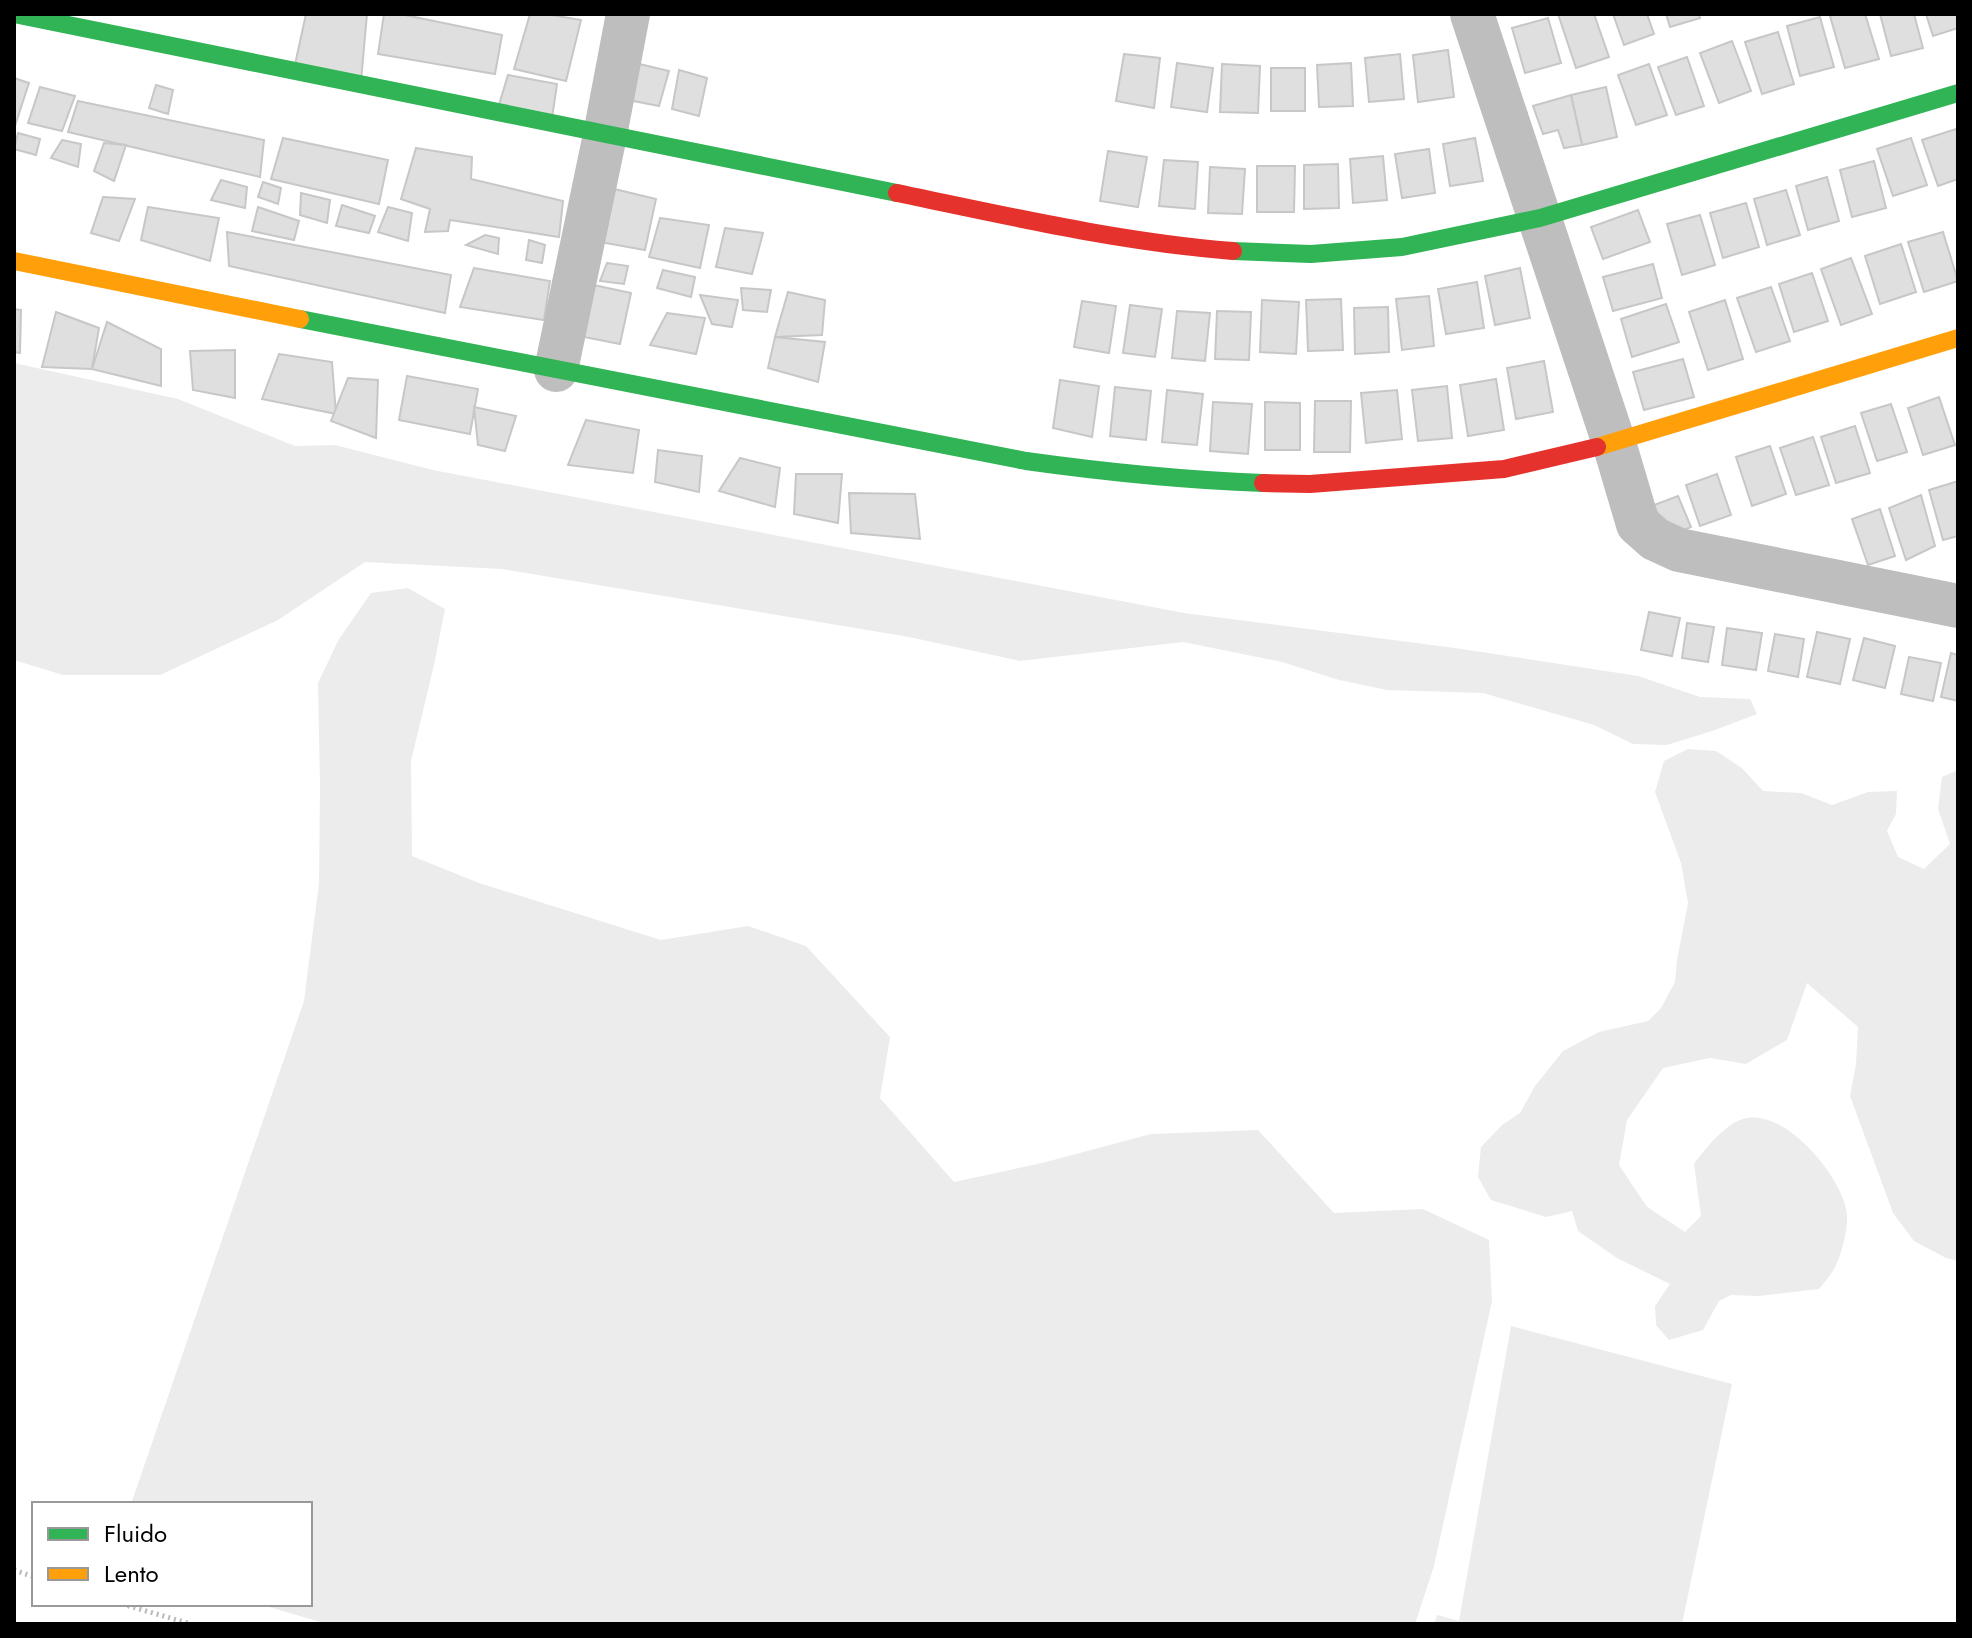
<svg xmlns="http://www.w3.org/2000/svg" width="1972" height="1638" font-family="Jost,sans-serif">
<rect width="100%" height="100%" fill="#fff"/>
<!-- green -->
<g fill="#ececec">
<path d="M14 363 178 399 295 446 335 445 433 470 1184 613 1455 648 1638 676 1700 697 1750 699 1757 714 1715 730 1667 745 1633 744 1594 725 1483 693 1387 690 1339 680 1282 662 1183 642 1020 661 909 637 502 569 365 562 278 620 160 675H63L14 660Z"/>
<path d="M408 588 445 609 434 665 411 761 412 856 479 883 661 940 748 926 806 946 890 1037 880 1098 954 1182 1042 1163 1151 1134 1258 1130 1334 1213 1423 1209 1489 1240 1492 1301 1434 1566 1415 1624H327L259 1604H310V1504H131L304 1001 319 883 320 786 318 683 339 639 371 593Z"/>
<path d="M1688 749 1716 751 1742 768 1763 791 1801 793 1832 805 1868 792 1897 791 1896 814 1887 831 1898 857 1924 869 1950 844 1938 809 1942 777 1958 770V1261L1946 1258 1914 1241 1893 1213 1850 1096 1856 1064 1858 1027 1807 983 1787 1040 1746 1064 1710 1058 1663 1068 1627 1120 1619 1165 1647 1207 1685 1232 1701 1216 1694 1164C1705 1149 1725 1124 1743 1119 1784 1106 1844 1178 1847 1215 1848 1230 1841 1257 1834 1269 1830 1276 1824 1283 1819 1289L1759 1296 1731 1295 1719 1301 1703 1330 1669 1340 1656 1325 1655 1306 1670 1284 1617 1258 1578 1231 1572 1211 1546 1217 1491 1200 1478 1177 1481 1147 1502 1125 1520 1113 1535 1086 1563 1051 1599 1032 1648 1021 1661 1008 1675 982 1677 960 1688 903 1681 863 1655 792 1664 761Z"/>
<path d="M1511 1326 1732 1384 1682 1624H1434L1437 1615 1459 1621Z"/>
</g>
<!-- building -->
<g fill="#dfdfdf" stroke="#c7c7c7" stroke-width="2">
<path d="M306 14H367L361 81 294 69Z"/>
<path d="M384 14H400L502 35 495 74 378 54Z"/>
<path d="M530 14H546L581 20 566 81 514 69Z"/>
<path d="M1558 14H1594L1609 57 1576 68Z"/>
<path d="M1613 14H1647L1654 34 1624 45Z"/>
<path d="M1666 14H1699L1700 18 1670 27Z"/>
<path d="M1836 14H1865L1879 59 1845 68 1830 16Z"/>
<path d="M1880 14H1914L1923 48 1891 56Z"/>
<path d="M1926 14H1958V28L1933 36Z"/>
<path d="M1820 17 1834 67 1800 76 1787 26Z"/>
<path d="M1548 18 1561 63 1525 73 1512 28Z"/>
<path d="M1778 32 1794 84 1762 94 1745 42Z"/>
<path d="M1732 41 1751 91 1719 103 1700 53Z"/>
<path d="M1448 50 1454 97 1418 102 1413 55Z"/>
<path d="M1124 54 1160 58 1154 108 1116 101Z"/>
<path d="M1400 54 1404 99 1369 102 1365 58Z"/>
<path d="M1687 57 1704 106 1676 115 1658 67Z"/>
<path d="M631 62 669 71 659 106 618 98Z"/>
<path d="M1177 63 1213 68 1207 112 1171 107Z"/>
<path d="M1351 63 1353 106 1319 107 1317 65Z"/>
<path d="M1222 64 1260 66 1258 113 1220 112Z"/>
<path d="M1649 64 1667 115 1636 125 1618 75Z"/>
<rect x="1271" y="68" width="34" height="43"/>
<path d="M679 70 707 78 699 116 672 109Z"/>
<path d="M508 75 557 84 552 118 498 108Z"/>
<path d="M14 78 29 83 14 129Z"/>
<path d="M156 85 173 90 168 114 149 108Z"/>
<path d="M40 87 75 96 62 131 28 123Z"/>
<path d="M1606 87 1617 137 1582 145 1571 95Z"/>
<path d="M1571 95 1582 145 1564 148 1558 130 1543 134 1533 106Z"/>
<path d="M78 101 264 140 260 177 68 132Z"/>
<path d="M1956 129 1958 136V179L1938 186 1922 140Z"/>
<path d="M18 133 40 139 36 155 14 149Z"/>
<path d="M283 138 388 160 379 204 271 179Z"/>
<path d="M1475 138 1483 181 1450 186 1443 144Z"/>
<path d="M1911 138 1927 185 1893 196 1877 149Z"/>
<path d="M62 140 81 144 78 167 51 158Z"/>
<path d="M104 143 126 145 114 181 94 171Z"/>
<path d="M416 148 472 157 471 179 563 201 559 237 450 220 448 231 425 232 430 209 401 199Z"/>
<path d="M1429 149 1435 193 1402 198 1395 154Z"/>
<path d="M1108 151 1147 157 1138 207 1100 201Z"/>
<path d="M1383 156 1387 200 1353 203 1350 159Z"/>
<path d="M1164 160 1198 162 1195 209 1159 206Z"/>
<path d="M1874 161 1886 208 1852 217 1840 170Z"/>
<path d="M1338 164 1339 208 1304 209V165Z"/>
<path d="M1257 166H1295L1294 212H1257Z"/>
<path d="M1210 167 1245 169 1242 214 1208 213Z"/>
<path d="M1827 177 1839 221 1808 230 1796 186Z"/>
<path d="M221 180 247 187 245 208 211 200Z"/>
<path d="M263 182 281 188 278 204 258 197Z"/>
<path d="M602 186 656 199 645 250 589 240Z"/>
<path d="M1786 190 1800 235 1767 245 1754 199Z"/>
<path d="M301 193 330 200 327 223 300 215Z"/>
<path d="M103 197 135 199 119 241 91 233Z"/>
<path d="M1746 203 1759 247 1723 258 1710 213Z"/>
<path d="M342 205 375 216 369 233 336 226Z"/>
<path d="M148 207 219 218 210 261 141 240Z"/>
<path d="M258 207 299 221 294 240 252 231Z"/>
<path d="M388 207 412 213 408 241 378 232Z"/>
<path d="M1638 210 1650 242 1603 259 1591 227Z"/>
<path d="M1700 215 1715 265 1682 275 1667 224Z"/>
<path d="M660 218 709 225 700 268 649 257Z"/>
<path d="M725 228 763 233 752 274 716 267Z"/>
<path d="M227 232 451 275 445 313 229 266Z"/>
<path d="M1943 232 1958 281 1924 292 1908 242Z"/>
<path d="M485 235 499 238 498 254 466 245Z"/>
<path d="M529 240 545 245 542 263 526 260Z"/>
<path d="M1901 244 1916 292 1880 304 1865 256Z"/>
<path d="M1851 258 1872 314 1841 325 1821 269Z"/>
<path d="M607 263 628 266 624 284 600 281Z"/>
<path d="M1653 264 1662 298 1613 311 1603 277Z"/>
<path d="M474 268 550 281 544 320 460 307Z"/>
<path d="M1520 268 1530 318 1495 325 1485 276Z"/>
<path d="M663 270 695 277 691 297 657 288Z"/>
<path d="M1812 273 1828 321 1794 332 1779 284Z"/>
<path d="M1477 282 1484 328 1446 334 1438 289Z"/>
<path d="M589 284 631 293 620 344 579 336Z"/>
<path d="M1771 287 1790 341 1756 352 1737 298Z"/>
<path d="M741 288 771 290 767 312 743 310Z"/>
<path d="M788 292 825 300 822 335 775 337Z"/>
<path d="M700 295 738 300 732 327 712 324Z"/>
<path d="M1429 296 1434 346 1402 350 1396 299Z"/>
<path d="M1341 299 1343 350 1308 351 1306 300Z"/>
<path d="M1262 300 1299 302 1296 354 1260 352Z"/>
<path d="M1725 300 1743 359 1708 370 1689 312Z"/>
<path d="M1082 301 1116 306 1109 353 1074 347Z"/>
<path d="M1666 304 1679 342 1632 357 1621 319Z"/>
<path d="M1130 305 1162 309 1155 357 1123 353Z"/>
<path d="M1388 307 1389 352 1355 354 1354 308Z"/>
<path d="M14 309 21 310 20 353 14 352Z"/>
<path d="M1177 311 1210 313 1205 361 1172 358Z"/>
<path d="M1217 311 1251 312 1249 360 1215 359Z"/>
<path d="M56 312 99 328 92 369 42 367Z"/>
<path d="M667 313 705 318 696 354 650 345Z"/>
<path d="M107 322 161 349V386L92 369Z"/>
<path d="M775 337 825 342 818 382 768 368Z"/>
<path d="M235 350V398L193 390 190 351Z"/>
<path d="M279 354 332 362 336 414 262 399Z"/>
<path d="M1683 359 1694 397 1644 410 1633 372Z"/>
<path d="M1544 361 1553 412 1516 419 1507 368Z"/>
<path d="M407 376 478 389 470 434 399 420Z"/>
<path d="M348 378 378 380 376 438 331 421Z"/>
<path d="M1496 379 1504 430 1468 436 1460 385Z"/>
<path d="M1060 380 1099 386 1092 437 1053 428Z"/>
<path d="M1447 386 1452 438 1418 441 1412 390Z"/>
<path d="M1115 387 1151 391 1146 440 1110 436Z"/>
<path d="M1167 390 1203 394 1197 445 1162 442Z"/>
<path d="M1397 390 1402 439 1366 443 1361 393Z"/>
<path d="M1939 397 1955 445 1923 455 1908 408Z"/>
<path d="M1315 401H1351L1350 452H1314Z"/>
<path d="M1213 402 1252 404 1248 454 1210 451Z"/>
<path d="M1265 402 1300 403V450H1265Z"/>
<path d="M1891 404 1907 452 1877 461 1861 413Z"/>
<path d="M474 407 516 416 505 451 478 445Z"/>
<path d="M586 420 639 430 633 473 568 465Z"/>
<path d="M1855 426 1870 473 1836 483 1821 437Z"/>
<path d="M1813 437 1829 485 1796 495 1780 448Z"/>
<path d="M1770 446 1786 494 1752 506 1736 457Z"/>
<path d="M658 450 702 456 699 492 655 482Z"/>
<path d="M740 458 780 468 775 507 719 491Z"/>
<path d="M796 474H842L838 523 794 514Z"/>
<path d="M1717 474 1731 515 1700 526 1686 485Z"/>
<path d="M1958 481V536L1943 540 1929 490Z"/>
<path d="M849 493 915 494 920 539 851 533Z"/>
<path d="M1921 495 1935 546 1906 560 1889 508Z"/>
<path d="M1678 496 1691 527 1667 537 1654 505Z"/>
<path d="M1880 509 1895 556 1868 565 1852 519Z"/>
<path d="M1649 612 1680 618 1672 656 1641 650Z"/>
<path d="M1687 623 1714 627 1708 662 1682 658Z"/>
<path d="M1727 628 1762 633 1756 670 1722 665Z"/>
<path d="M1817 632 1850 639 1840 684 1807 677Z"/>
<path d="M1775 634 1804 639 1798 677 1768 671Z"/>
<path d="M1864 638 1895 646 1885 688 1853 680Z"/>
<path d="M1951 653 1958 655V701L1941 697Z"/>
<path d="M1909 657 1941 663 1933 701 1901 694Z"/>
</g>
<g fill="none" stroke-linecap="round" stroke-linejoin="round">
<!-- path -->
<g stroke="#b9b9b9" stroke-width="5" stroke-dasharray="2 4" stroke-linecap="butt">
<path d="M14 1570 34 1577"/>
<path d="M122 1604 191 1624"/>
</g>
<!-- street -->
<g stroke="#bebebe" stroke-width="44">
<path d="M1472 14 1614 443 1638 524 1655 539 1679 550 1958 606"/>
<path d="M556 370 605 135 628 14"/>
</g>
<!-- fast -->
<g stroke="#30b455" stroke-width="18">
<path d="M14 14 897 193"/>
<path d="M1233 251 1311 254 1402 247 1540 218 1958 93"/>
<path d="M300 319 1026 461C1105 472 1183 480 1263 483"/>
</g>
<!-- slow -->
<g stroke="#ff9f0a" stroke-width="18">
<path d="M14 261 300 319"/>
<path d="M1597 447 1958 338"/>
</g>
<!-- jam -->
<g stroke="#e5322d" stroke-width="18">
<path d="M897 193C1008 216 1120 242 1233 251"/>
<path d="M1263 483 1310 484 1504 469 1597 447"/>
</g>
</g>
<!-- border -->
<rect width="1972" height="1638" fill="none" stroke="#000000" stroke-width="32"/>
<!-- legend -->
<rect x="32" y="1502" width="280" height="104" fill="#ffffff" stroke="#999999" stroke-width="2"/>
<rect x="48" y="1528" width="40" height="12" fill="#30b455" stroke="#999999" stroke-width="2"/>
<text x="104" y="1542" font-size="24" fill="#000000">Fluido</text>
<rect x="48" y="1568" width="40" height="12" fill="#ff9f0a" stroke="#999999" stroke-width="2"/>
<text x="104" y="1582" font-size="24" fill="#000000">Lento</text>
</svg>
